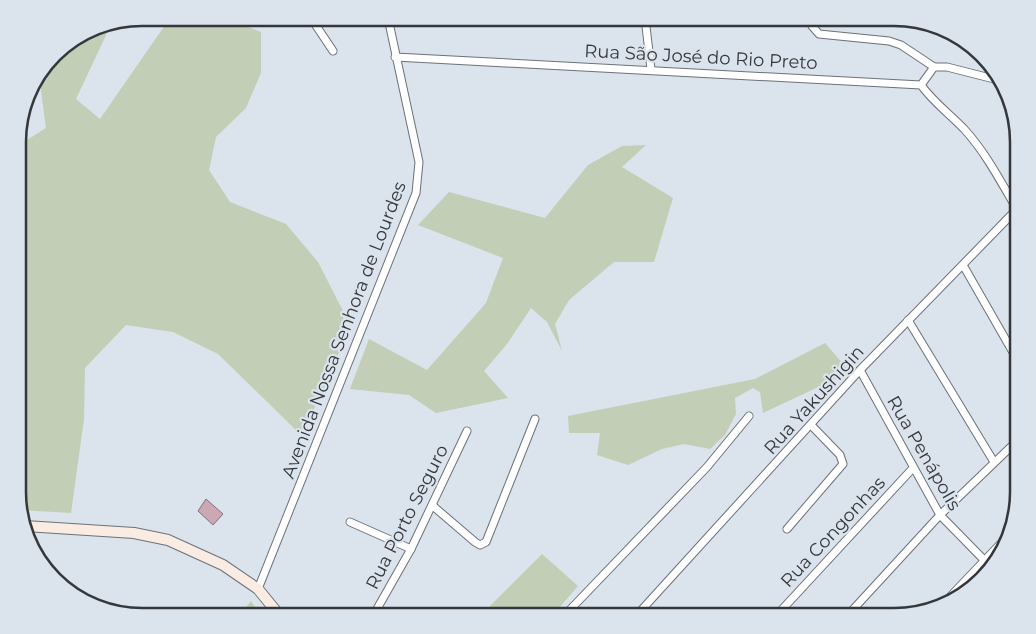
<svg xmlns="http://www.w3.org/2000/svg" width="1036" height="634" font-family="Montserrat,sans-serif">
<rect width="100%" height="100%" fill="#dbe3ec"/>
<!-- green -->
<g fill="#c2ceb5">
<path d="M170 18H225L261 32V73L246 108 216 137 209 170 230 202 286 224 318 262 343 311 345 333 337 358 315 407 299 433 218 354 173 332 126 325 85 368 84 419 71 513 19 510V145L46 128 39 76 60 49 69 43 107 33 76 99 100 119Z"/>
<path d="M646 145 622 167 673 198 654 262H614L569 300 555 324 562 351 547 322 531 308 507 344 484 371 508 398 436 413 409 395 350 389 369 339 427 370 486 303 503 258 418 225 449 192 545 218 588 165 622 146Z"/>
<path d="M825 343 850 372 763 413 760 392 753 388 735 398 736 414 725 435 710 449 684 444 662 449 628 465 597 455 600 433H569L568 416 755 379Z"/>
<path d="M542 554 578 586 552 616H480Z"/>
<path d="M251 601 261 616H239Z"/>
</g>
<!-- building -->
<path fill="#cba8b4" stroke="#7d7276" d="M206 499 223 514 213 525 198 511Z"/>
<g fill="none" stroke-linecap="round" stroke-linejoin="round">
<!-- street casing -->
<g stroke="#6b7279" stroke-width="9">
<g id="street">
<path d="M311 18 333 51"/>
<path d="M645 18 651 69"/>
<path d="M813 18 812 26 819 34 889 41 901 45 934 67"/>
<path d="M395 57 921 85C934 103 950 114 965 130 986 153 1002 184 1018 211"/>
<path d="M921 85 934 67H947L1002 81"/>
<path d="M963 265 1018 361"/>
<path d="M908 320 994 462"/>
<path d="M860 370 940 515 991 567"/>
<path d="M433 506 475 542 480 545 486 542 535 419"/>
<path d="M350 522 411 549"/>
<path d="M787 529 843 464 840 455 811 425"/>
<path d="M258 589 416 193 419 162 388 18"/>
<path d="M944 603 1005 539"/>
<path d="M373 616 411 549 467 431"/>
<path d="M564 616 707 467 749 416"/>
<path d="M636 616 860 370 1018 208"/>
<path d="M776 616 913 468"/>
<path d="M847 616 940 515 1018 440"/>
</g>
</g>
<!-- secondary casing -->
<g stroke="#6b7279" stroke-width="12">
<path id="secondary" d="M25 526 134 533 168 540 223 565 258 589 280 616"/>
</g>
<!-- street -->
<use href="#street" stroke="#fff" stroke-width="7"/>
<!-- secondary -->
<use href="#secondary" stroke="#faebe3" stroke-width="10"/>
</g>
<g text-anchor="middle" stroke-width="4.5" stroke-linejoin="round" paint-order="stroke">
<!-- street labels -->
<g font-size="18" fill="#34373b" stroke="#dbe3ec">
<text transform="translate(701 57) rotate(3)" y="6">Rua São José do Rio Preto</text>
<text transform="translate(344 330) rotate(-69)" y="6">Avenida Nossa Senhora de Lourdes</text>
<text transform="translate(814 400) rotate(-48)" y="6">Rua Yakushigin</text>
<text transform="translate(924 453) rotate(60)" y="6">Rua Penápolis</text>
<text transform="translate(407 517) rotate(-63)" y="6">Rua Porto Seguro</text>
<text transform="translate(833 532) rotate(-47)" y="6">Rua Congonhas</text>
</g>
</g>
<!-- crop -->
<path d="M0 0H1036V634H0ZM142 26H894A116 116 0 0 1 1010 142V492A116 116 0 0 1 894 608H142A116 116 0 0 1 26 492V142A116 116 0 0 1 142 26Z" fill="#dbe3ec" fill-rule="evenodd"/>
<path fill="none" stroke="#34373b" stroke-width="2.5" d="M142 26H894A116 116 0 0 1 1010 142V492A116 116 0 0 1 894 608H142A116 116 0 0 1 26 492V142A116 116 0 0 1 142 26Z"/>
</svg>
